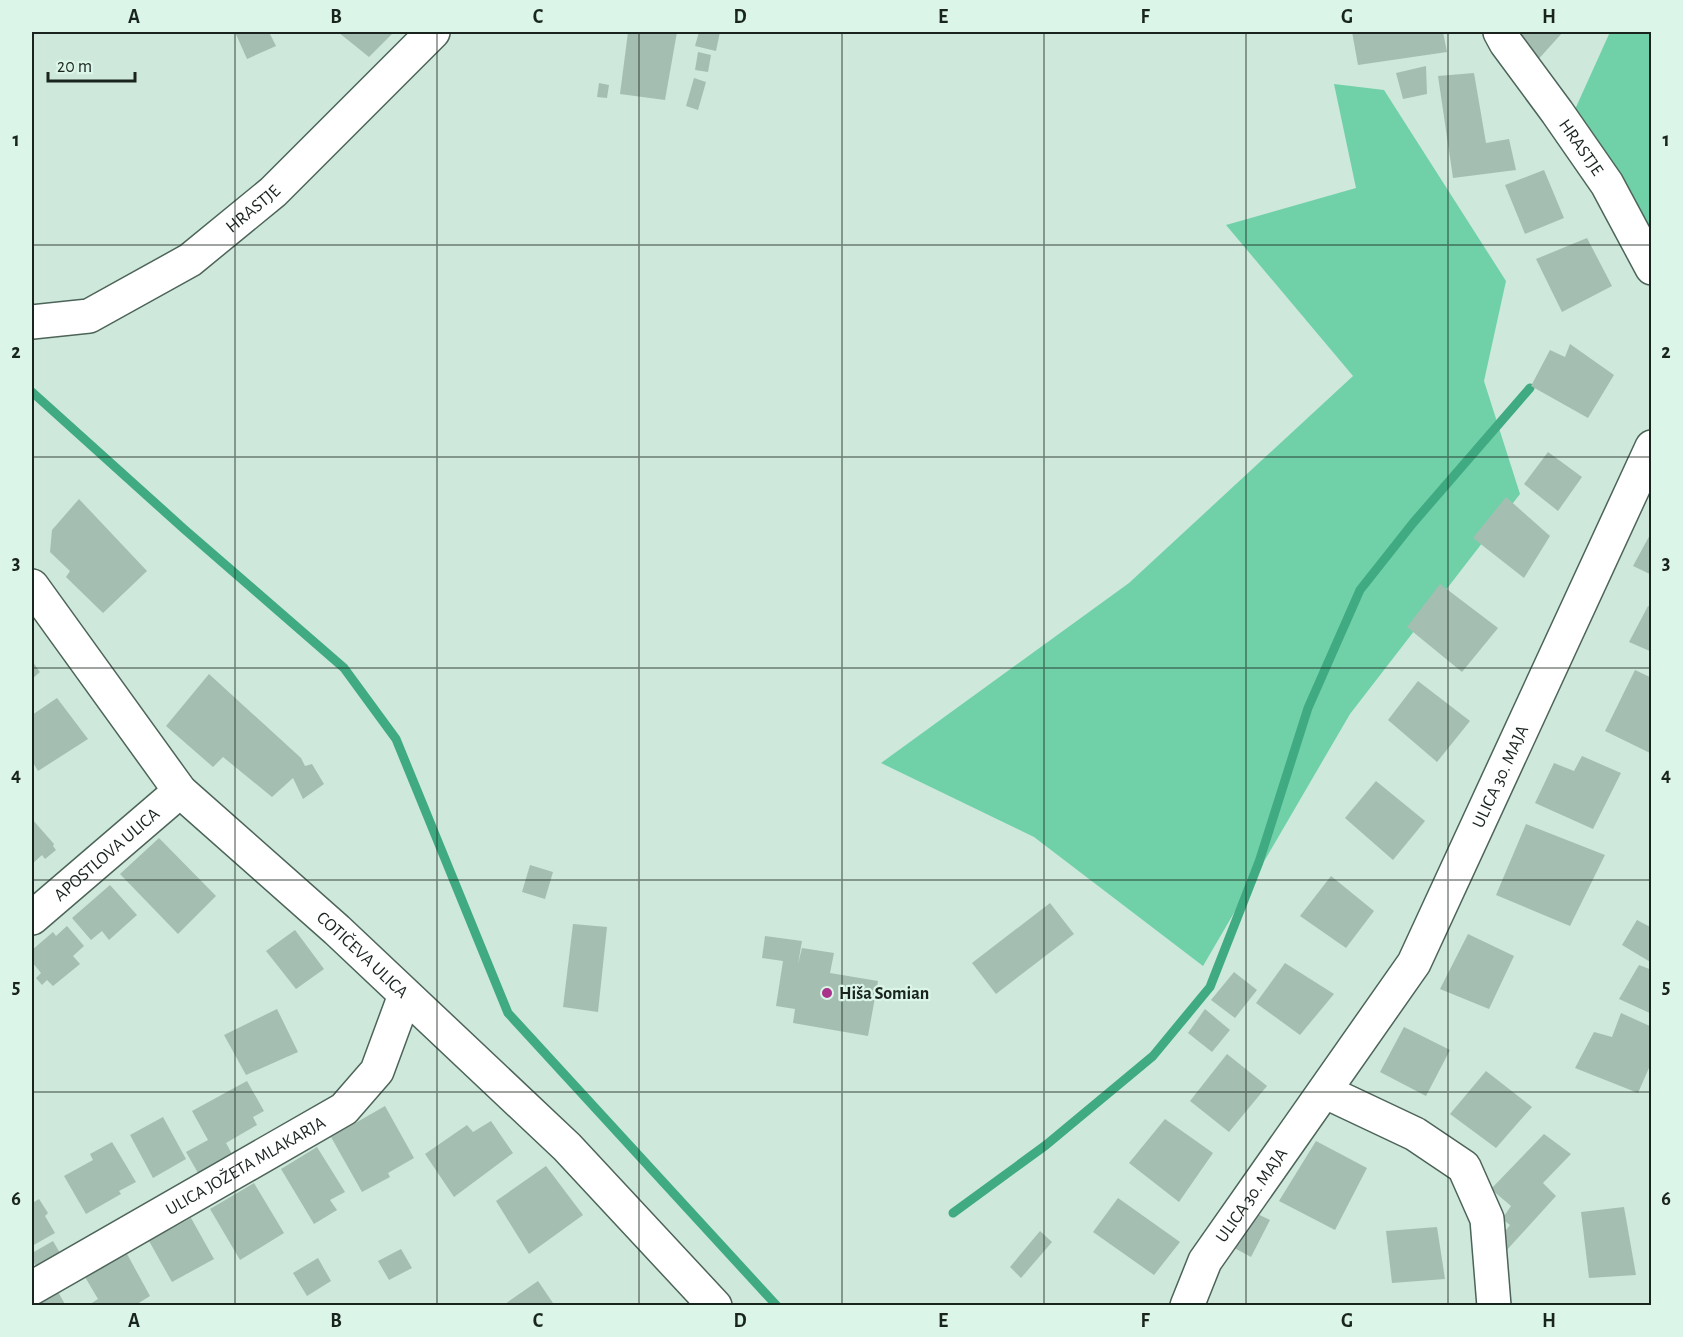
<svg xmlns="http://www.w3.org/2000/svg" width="1683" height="1337" font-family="'Alegreya Sans',sans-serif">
<rect width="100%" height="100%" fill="#cee8db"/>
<!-- green -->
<g fill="#70d1a8">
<path d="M1610 32H1651V242L1572 116Z"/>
<path d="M1334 84 1384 90 1506 281 1484 381 1520 494 1350 714 1203 966 1034 837 881 763 1129 583 1353 376 1226 225 1356 188Z"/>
</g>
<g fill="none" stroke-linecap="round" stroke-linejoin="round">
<!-- stream -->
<g stroke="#40ab82" stroke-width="9">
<path d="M32 392 184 529 344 668 396 739 508 1013 777 1306"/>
<path d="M953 1213 1046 1145 1153 1056 1210 987 1259 862 1308 708 1360 590 1413 523 1530 388"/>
</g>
</g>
<!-- building -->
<g fill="#a5beb2">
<path d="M235 32H269L276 46 247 59Z"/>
<path d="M338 32H394L369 57Z"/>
<path d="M628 32H677L665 100 620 94Z"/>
<path d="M699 32H720L716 51 695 46Z"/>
<path d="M1352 32H1443L1447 52 1358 65Z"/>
<path d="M1505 32H1563L1535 63Z"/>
<path d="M698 52 711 55 708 72 695 70Z"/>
<path d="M1426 66 1427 94 1403 99 1396 73Z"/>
<path d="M1474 73 1486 143 1509 139 1516 170 1453 178 1438 76Z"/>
<path d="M694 78 706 82 698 110 686 106Z"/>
<path d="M599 83 609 85 607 98 597 97Z"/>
<path d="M1544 170 1564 218 1525 234 1505 185Z"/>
<path d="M1587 238 1612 286 1562 312 1536 259Z"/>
<path d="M1570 344 1614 375 1588 418 1531 386 1550 350 1565 357Z"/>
<path d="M1548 452 1582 477 1558 511 1524 484Z"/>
<path d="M1506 497 1550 536 1524 578 1473 538Z"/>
<path d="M79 499 147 571 103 613 66 577 70 571 50 552 52 530Z"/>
<path d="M1652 531V575L1633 566Z"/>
<path d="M1440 584 1498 628 1462 672 1407 627Z"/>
<path d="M1648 606 1652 607V652L1629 642Z"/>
<path d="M32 661 40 672 32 679Z"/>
<path d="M1635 670 1652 678V749L1650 753 1605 731Z"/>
<path d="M209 674 301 758 305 766 312 764 324 784 303 799 293 778 272 797 223 757 213 767 166 726Z"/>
<path d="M1418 681 1470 721 1437 762 1388 720Z"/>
<path d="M57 698 88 739 38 771 32 761V715Z"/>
<path d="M1582 756 1621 773 1593 829 1535 803 1554 763 1574 771Z"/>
<path d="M1376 781 1425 821 1393 860 1345 818Z"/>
<path d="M32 819 54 844 53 846 56 850 45 859 42 855 32 864Z"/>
<path d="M1526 824 1605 855 1570 926 1496 895Z"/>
<path d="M159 838 216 896 178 934 120 874Z"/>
<path d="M530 865 553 872 545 899 522 892Z"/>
<path d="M1331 876 1374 911 1346 948 1300 916Z"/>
<path d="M110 885 137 915 109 940 102 931 91 940 72 918Z"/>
<path d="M1050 903 1074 934 996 994 972 963Z"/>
<path d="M1637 920 1652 928V963L1622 945Z"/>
<path d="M573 924 607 927 598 1012 563 1007Z"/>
<path d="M67 926 84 946 73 956 80 964 53 986 47 980 42 985 36 978 41 973 32 962V950L53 932 56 936Z"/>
<path d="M295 930 324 969 296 989 266 951Z"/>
<path d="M1468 934 1514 956 1489 1009 1440 989Z"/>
<path d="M765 936 802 941 798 964 802 948 834 953 830 973 878 981 868 1036 793 1023 795 1009 776 1006 783 961 762 958Z"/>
<path d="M1285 963 1334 994 1300 1035 1256 1003Z"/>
<path d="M1639 965 1652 970V1014L1619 999Z"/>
<path d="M1234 972 1257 990 1235 1018 1211 1000Z"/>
<path d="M277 1009 298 1052 246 1075 224 1035Z"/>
<path d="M1205 1009 1230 1030 1212 1052 1188 1033Z"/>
<path d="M1621 1013 1652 1027V1061L1638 1093 1575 1068 1594 1032 1612 1037Z"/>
<path d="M1404 1027 1450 1050 1426 1096 1380 1072Z"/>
<path d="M1227 1054 1267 1086 1229 1132 1190 1101Z"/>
<path d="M1486 1071 1532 1107 1496 1148 1450 1114Z"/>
<path d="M247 1081 264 1111 253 1117 257 1125 226 1143 232 1154 198 1173 186 1152 208 1140 192 1111Z"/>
<path d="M385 1106 414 1158 388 1173 390 1177 362 1192 331 1137Z"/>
<path d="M163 1117 186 1159 153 1178 130 1135Z"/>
<path d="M1165 1119 1213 1153 1179 1202 1129 1163Z"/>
<path d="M491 1121 513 1153 454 1197 425 1154 467 1125 473 1132Z"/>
<path d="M1544 1134 1571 1154 1543 1183 1556 1196 1505 1252 1497 1241 1510 1225 1502 1219 1511 1206 1491 1189Z"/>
<path d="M1316 1141 1367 1168 1335 1230 1279 1201Z"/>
<path d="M112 1142 136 1182 119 1191 121 1194 86 1214 64 1176 93 1160 90 1154Z"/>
<path d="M317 1147 345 1192 330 1200 337 1210 314 1224 281 1169Z"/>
<path d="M546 1166 583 1215 529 1254 496 1201Z"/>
<path d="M254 1183 284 1233 240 1260 210 1209Z"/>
<path d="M32 1198 34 1202 39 1199 48 1213 45 1216 55 1233 32 1246Z"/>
<path d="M1118 1198 1180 1242 1154 1275 1093 1232Z"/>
<path d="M1624 1207 1636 1275 1589 1278 1581 1212Z"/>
<path d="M1247 1209 1270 1220 1251 1257 1227 1244Z"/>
<path d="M191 1218 214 1259 172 1282 149 1241Z"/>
<path d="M1437 1227 1445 1279 1392 1283 1386 1231Z"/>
<path d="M1040 1231 1052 1242 1021 1278 1010 1267Z"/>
<path d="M53 1241 60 1253 36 1267 32 1259V1253Z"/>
<path d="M401 1249 412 1268 389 1280 378 1261Z"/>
<path d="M127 1254 150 1296 134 1306H87L98 1299 85 1277Z"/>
<path d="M318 1258 331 1281 307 1296 293 1273Z"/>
<path d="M538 1281 555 1306H502Z"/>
<path d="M57 1290 66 1306H32V1304Z"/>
</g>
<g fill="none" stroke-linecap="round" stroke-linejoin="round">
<!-- minor casing -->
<g stroke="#4d6459" stroke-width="36">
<g id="minor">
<path id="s1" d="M1500 32 1506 43 1557 112 1607 184 1652 268"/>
<path id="s2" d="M32 322 89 316 190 260 273 192 433 32"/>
<path id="s3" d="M32 586 180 791 337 930 567 1147 715 1306"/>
<path id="s4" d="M32 918 180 791"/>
<path d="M1326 1092 1415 1134 1464 1167 1487 1219 1494 1306"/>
<path id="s5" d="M32 1288 344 1109 377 1071 405 995"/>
<path id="s6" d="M1187 1306 1205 1261 1414 963 1652 447"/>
</g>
</g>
<!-- minor -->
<use href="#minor" stroke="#fff" stroke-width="33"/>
</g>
<!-- grid -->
<path fill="none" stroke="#1a241f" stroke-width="1.5" stroke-opacity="0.55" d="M235 32V1306M437 32V1306M639 32V1306M842 32V1306M1044 32V1306M1246 32V1306M1448 32V1306M32 245H1652M32 457H1652M32 668H1652M32 880H1652M32 1092H1652"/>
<!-- markers -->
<circle fill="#a9338a" stroke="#dbf6e9" stroke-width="2" cx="827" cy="993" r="6"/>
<g text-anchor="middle" stroke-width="4.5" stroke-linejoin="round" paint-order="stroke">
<!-- street labels -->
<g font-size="18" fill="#1a241f" stroke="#dbf6e9">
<text dy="6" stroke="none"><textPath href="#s1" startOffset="141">HRASTJE</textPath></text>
<text dy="6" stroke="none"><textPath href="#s2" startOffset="254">HRASTJE</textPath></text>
<text dy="6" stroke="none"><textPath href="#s6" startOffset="618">ULICA 30. MAJA</textPath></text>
<text dy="6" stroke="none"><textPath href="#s4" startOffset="98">APOSTLOVA ULICA</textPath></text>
<text dy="6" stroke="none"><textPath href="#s3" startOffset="498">COTIČEVA ULICA</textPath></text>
<text dy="6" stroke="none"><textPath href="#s5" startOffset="246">ULICA JOŽETA MLAKARJA</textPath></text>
<text dy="6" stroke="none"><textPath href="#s6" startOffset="129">ULICA 30. MAJA</textPath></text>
</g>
<!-- poi labels -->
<g font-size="18" font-weight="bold" fill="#1a241f" stroke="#dbf6e9" text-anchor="start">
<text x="839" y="999">Hiša Somian</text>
</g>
</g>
<!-- border -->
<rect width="1683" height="1337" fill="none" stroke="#dbf6e9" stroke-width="66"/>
<!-- scale -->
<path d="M48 72v9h87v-9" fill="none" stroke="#1a241f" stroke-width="3"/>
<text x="57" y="72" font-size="18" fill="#1a241f" stroke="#dbf6e9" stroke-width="4.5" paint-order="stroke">20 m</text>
<rect x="33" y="33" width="1617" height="1271" fill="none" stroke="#1a241f" stroke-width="2"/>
<g font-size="20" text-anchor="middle" font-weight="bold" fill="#1a241f">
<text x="134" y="23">A</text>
<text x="336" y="23">B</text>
<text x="538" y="23">C</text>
<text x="740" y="23">D</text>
<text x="943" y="23">E</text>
<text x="1145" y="23">F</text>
<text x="1347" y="23">G</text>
<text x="1549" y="23">H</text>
<text x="16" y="146">1</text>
<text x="1666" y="146">1</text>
<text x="16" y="358">2</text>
<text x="1666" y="358">2</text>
<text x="16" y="569">3</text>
<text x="1666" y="569">3</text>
<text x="16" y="781">4</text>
<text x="1666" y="781">4</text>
<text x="16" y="993">5</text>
<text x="1666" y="993">5</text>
<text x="16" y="1205">6</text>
<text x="1666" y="1205">6</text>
<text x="134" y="1327">A</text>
<text x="336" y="1327">B</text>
<text x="538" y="1327">C</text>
<text x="740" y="1327">D</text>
<text x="943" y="1327">E</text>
<text x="1145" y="1327">F</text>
<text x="1347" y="1327">G</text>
<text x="1549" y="1327">H</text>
</g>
</svg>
